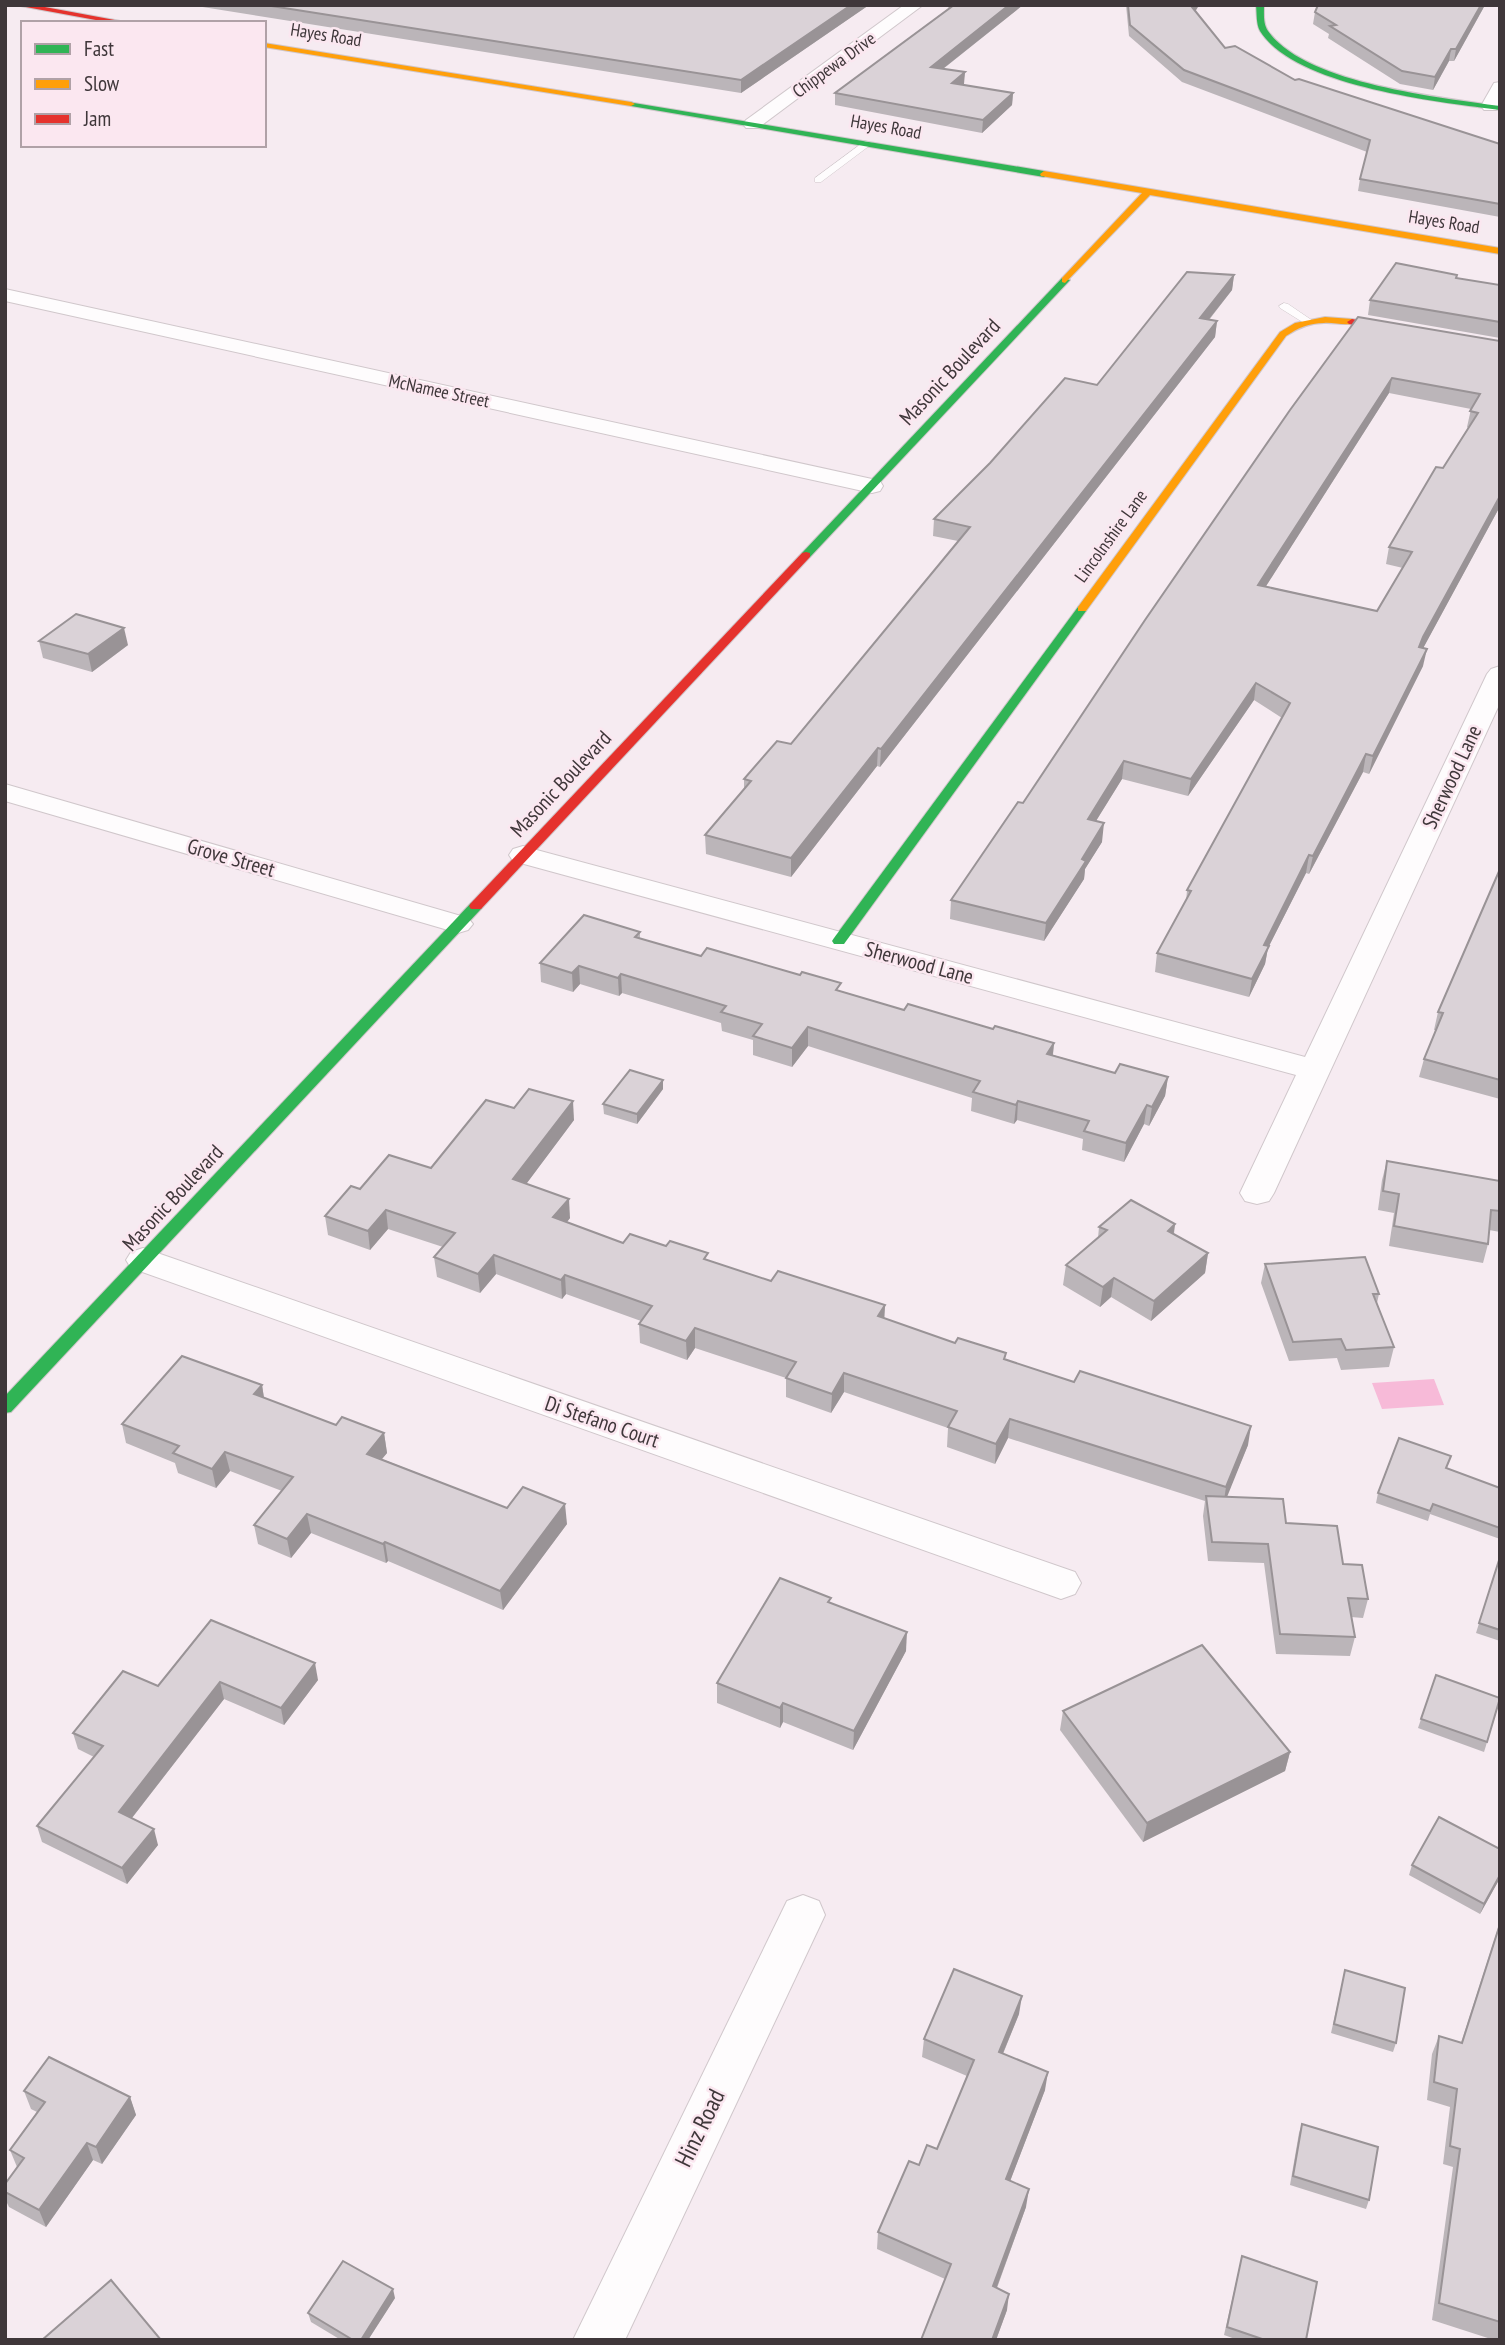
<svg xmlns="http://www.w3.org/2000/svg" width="1505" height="2345" font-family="'PT Sans Narrow',sans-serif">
<rect width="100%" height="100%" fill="#f6ebf1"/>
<!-- water -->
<path fill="#f7bad8" d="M1434 1379 1444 1405 1382 1409 1372 1383Z"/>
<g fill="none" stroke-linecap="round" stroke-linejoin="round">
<!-- lane casing -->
<g stroke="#d0c7cb" stroke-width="1">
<g id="lane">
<path d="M865 141 873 143 821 182H815V178Z"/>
<path d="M1284 303 1288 304 1313 321 1304 323 1280 308 1279 306Z"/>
</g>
</g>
<!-- street casing -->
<g stroke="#d0c7cb" stroke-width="2">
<g id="street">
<path d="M904 5H923L758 128H746L743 124 746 120Z"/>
<path d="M1500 82V104L1496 110H1484L1481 106 1494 83Z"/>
<path d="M5 289 872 479 880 481 883 486 880 491 872 493 5 301Z"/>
<path d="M1500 666V703L1274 1193 1269 1201 1257 1204 1245 1201 1240 1193 1296 1075 513 861 509 855 513 849 523 846 533 849 1305 1057 1487 674 1491 669Z"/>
<path d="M5 784 468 918 473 924 468 930 458 933 448 930 5 801Z"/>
<path d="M143 1248 1075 1572 1081 1583 1075 1594 1061 1599 1047 1594 131 1268 126 1260 131 1252Z"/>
<path d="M803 1895 819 1901 825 1915 625 2340H573L787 1901Z"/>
</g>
</g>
<!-- fast casing -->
<g stroke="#d0c7cb" stroke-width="2">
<g id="fast">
<path d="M1256 5H1264C1264 14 1263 24 1268 31 1306 84 1439 97 1500 106V110C1439 102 1295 87 1260 31 1256 24 1257 14 1256 5Z"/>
<path d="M628 102 1044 171 1048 174 1044 177 631 106Z"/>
<path d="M1062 278 1070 280 810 557H802V553Z"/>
<path d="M1082 605 1086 607V611L844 944H834L832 941 834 938 1078 607Z"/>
<path d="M476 902 483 906 481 909 11 1412 5 1413V1396L471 903Z"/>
</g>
</g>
<!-- slow casing -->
<g stroke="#d0c7cb" stroke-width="2">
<g id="slow">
<path d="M264 43 631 102 635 104 631 106 264 47Z"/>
<path d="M1044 171 1500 248V254L1150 195 1065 283 1062 282V278L1142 193 1041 176 1040 174Z"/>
<path d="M1325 317 1352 319 1357 322C1348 327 1334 322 1324 323 1309 323 1298 328 1286 336L1086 611H1078V607L1280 332 1295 323Z"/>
</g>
</g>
<!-- jam casing -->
<g stroke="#d0c7cb" stroke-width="2">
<g id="jam">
<path d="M15 5H34L131 23H112Z"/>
<path d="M1352 319 1500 345V351L1349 324 1347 322Z"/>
<path d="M806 552 810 553V557L481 909H471L469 906 471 903 802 553Z"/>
</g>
</g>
<!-- lane -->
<use href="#lane" fill="#fefcfd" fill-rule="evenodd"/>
<!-- street -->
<use href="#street" fill="#fefcfd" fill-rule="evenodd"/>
<!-- fast -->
<use href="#fast" fill="#30b455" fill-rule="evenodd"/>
<!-- slow -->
<use href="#slow" fill="#ff9f0a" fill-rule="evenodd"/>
<!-- jam -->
<use href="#jam" fill="#e5322d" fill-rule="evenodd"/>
</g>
<!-- wall -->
<g fill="#bbb5b9" fill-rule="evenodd">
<path d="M190 5H869L741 93Z"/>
<path d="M949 5H1023L943 69 965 72 963 85 1013 93 1012 105 982 133 835 105V93L948 9Z"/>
<path d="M1126 5H1199L1195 11 1225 48 1295 80 1500 144V217L1358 191 1360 179 1367 152 1182 82 1129 36Z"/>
<path d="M1485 5 1454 61H1449L1433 90 1400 84 1328 38 1329 34 1313 24 1315 12Z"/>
<path d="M1234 275 1232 290 1209 320 1217 321 1215 337 880 767 877 766 791 877 706 854 705 835 744 790V779L791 744 958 541 933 536 934 519 1097 385Z"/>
<path d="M1457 278 1500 285V338L1368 315 1370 300Z"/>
<path d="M1500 341V510H1498L1423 648V666L1369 774 1363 772 1309 874 1306 873 1268 948 1265 964 1249 997 1155 972 1157 953 1186 902 1187 890 1282 718 1254 700 1188 796 1122 779 1096 821 1102 842 1085 869 1084 879 1044 941 950 919 951 900 1023 803 1290 410ZM1389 393 1471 409 1467 427 1468 428 1443 468 1389 547 1386 564 1403 568 1377 611 1266 586Z"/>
<path d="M39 641 128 645 92 672 43 658Z"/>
<path d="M1500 869V1099L1419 1077 1424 1059 1436 1030H1434L1438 1012Z"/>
<path d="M640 932V939L701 956 841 991 904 1010 1054 1043 1053 1055 1115 1073 1168 1077 1165 1096 1149 1126 1144 1124 1124 1162 1082 1150 1083 1139 1017 1120 1014 1124 971 1111 972 1098 808 1046 792 1067 753 1055V1040L722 1031 721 1023 622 993 619 996 580 984 573 992 541 982 540 963Z"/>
<path d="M663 1080V1089L637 1124 604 1114 603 1104Z"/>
<path d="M514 1108 574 1120 526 1184 570 1218 567 1222 623 1243 708 1260 771 1281 885 1305 884 1318 955 1343 1006 1353 1005 1359 1248 1445 1226 1497 1286 1523 1343 1564 1368 1599 1363 1618 1351 1617 1355 1637 1350 1656 1276 1654 1264 1563 1208 1561 1203 1516 1205 1501 1008 1438 995 1464 947 1447 948 1428 844 1392 831 1413 786 1397V1378L695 1348 687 1360 640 1343 639 1324 641 1321 566 1294 562 1299 496 1274 480 1293 437 1277 434 1257 443 1247 388 1229 370 1250 328 1235 325 1216 360 1189 431 1168Z"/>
<path d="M1387 1161 1500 1181V1232L1489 1230 1488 1244 1483 1263 1389 1246 1394 1213 1378 1210 1382 1180Z"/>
<path d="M1175 1224 1174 1234 1208 1253 1205 1273 1151 1321 1111 1297 1100 1307 1063 1285 1066 1265 1098 1238 1099 1227Z"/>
<path d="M1265 1264 1379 1294 1377 1303 1394 1347 1389 1367 1341 1370 1337 1358 1289 1361 1261 1283Z"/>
<path d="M262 1385 264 1398 336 1425 384 1433 387 1453 382 1459 507 1508 567 1524 503 1610 388 1561 386 1563 311 1533 291 1558 258 1544 254 1525 282 1491 230 1471 216 1488 178 1473 175 1463 126 1443 122 1424Z"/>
<path d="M1447 1469 1500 1488V1539L1430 1514 1428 1521 1376 1503 1378 1493Z"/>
<path d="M1500 1557V1641L1476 1633Z"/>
<path d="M831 1603 906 1651 853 1750 783 1722 780 1728 717 1703V1683Z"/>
<path d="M211 1620 318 1680 284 1725 224 1699 132 1818 158 1845 127 1884 42 1842 37 1826 94 1757 78 1749 73 1733 158 1686Z"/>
<path d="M1436 1675 1500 1700 1484 1752 1418 1728Z"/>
<path d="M1063 1711 1290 1752 1285 1771 1143 1842 1060 1730Z"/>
<path d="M1500 1849V1878L1480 1914 1409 1875 1412 1865Z"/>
<path d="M1500 1922V2340H1494L1432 2320 1453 2167 1443 2164 1450 2107 1427 2100 1432 2054 1439 2036 1461 2043Z"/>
<path d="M1345 1970 1396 2043 1393 2052 1331 2033Z"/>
<path d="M1019 2014 1003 2054 1045 2090 1010 2181 1026 2207 997 2288 1007 2310 996 2340H921L945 2279 877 2249 878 2232 919 2165 937 2149 967 2076 922 2057 924 2039Z"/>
<path d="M24 2091 130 2097 136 2115 102 2164 93 2160 46 2227 9 2207 5 2199V2184L17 2167 10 2150 37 2112 31 2109Z"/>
<path d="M1302 2124 1369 2200 1366 2209 1290 2185 1299 2133Z"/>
<path d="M1242 2256 1306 2340H1238L1224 2335Z"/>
<path d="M395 2298 368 2340H341L311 2322 308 2313Z"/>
</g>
<!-- shaded-wall -->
<g fill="#999396">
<path d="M851 5H869L741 93V80Z"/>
<path d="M1009 5H1023L930 79 931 67Z"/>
<path d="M1193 5H1199L1191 19 1192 7Z"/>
<path d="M1481 5H1485L1454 61 1456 49Z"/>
<path d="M1451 49 1449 61 1433 90 1435 77Z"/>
<path d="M965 72 964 84 951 95 952 83Z"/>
<path d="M1013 93 1012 105 982 133 983 120Z"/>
<path d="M1234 275 1232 290 1198 333 1200 318Z"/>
<path d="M1217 321 1215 337 880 767 881 749Z"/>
<path d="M1392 378 1389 393 1256 602 1258 585Z"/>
<path d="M1500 496 1498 510 1420 654 1419 647 1423 637Z"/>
<path d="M124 628 128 645 92 672 88 654Z"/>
<path d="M1427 649 1423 666 1369 774 1373 756Z"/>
<path d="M1256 683 1254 700 1188 796 1191 779Z"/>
<path d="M878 748 877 766 791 877V858Z"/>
<path d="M1366 754 1363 772 1309 874 1313 856Z"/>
<path d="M1124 761 1122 779 1086 837 1088 819Z"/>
<path d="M1104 823 1102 842 1085 869 1084 879 1044 941 1046 923 1082 859Z"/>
<path d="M1309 855 1306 873 1268 948 1265 964 1249 997 1252 979 1264 945Z"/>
<path d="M579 966 580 984 573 992 572 973Z"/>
<path d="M621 974 622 993 619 996 618 978Z"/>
<path d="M808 1027V1046L792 1067V1048Z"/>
<path d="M1054 1043 1052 1062 1047 1054Z"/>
<path d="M1168 1077 1165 1096 1149 1126 1152 1107Z"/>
<path d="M663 1080V1089L637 1124V1114Z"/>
<path d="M573 1101 574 1120 515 1199 513 1179Z"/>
<path d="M1018 1101 1017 1120 1014 1124 1016 1105Z"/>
<path d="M1147 1105 1144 1124 1124 1162 1126 1143Z"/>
<path d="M569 1199 570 1218 555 1237 553 1217Z"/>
<path d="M386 1210 388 1229 370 1250 368 1231Z"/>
<path d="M1175 1224 1172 1244 1168 1231Z"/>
<path d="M1208 1253 1205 1273 1151 1321 1154 1301Z"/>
<path d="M494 1255 496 1274 480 1293 478 1274Z"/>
<path d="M565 1275 566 1294 562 1299 561 1280Z"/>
<path d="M1114 1278 1111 1297 1100 1307 1103 1287Z"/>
<path d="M885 1305 884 1324 878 1316Z"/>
<path d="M695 1328V1348L687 1360 686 1341Z"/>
<path d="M844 1373V1392L831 1413 832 1394Z"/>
<path d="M262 1385 265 1405 254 1394Z"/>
<path d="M1010 1419 1008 1438 995 1464 996 1444Z"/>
<path d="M1251 1426 1248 1445 1223 1507 1226 1487Z"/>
<path d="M384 1433 387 1453 370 1473 367 1454Z"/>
<path d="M225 1452 230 1471 216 1488 212 1469Z"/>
<path d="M565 1504 567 1524 503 1610 500 1591Z"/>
<path d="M307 1514 311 1533 291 1558 287 1539Z"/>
<path d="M385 1542 388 1561 386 1563 383 1544Z"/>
<path d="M907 1632 906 1651 853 1750 854 1731Z"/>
<path d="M315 1663 318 1680 284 1725 281 1708Z"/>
<path d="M220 1682 224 1699 124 1828 119 1812Z"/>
<path d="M783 1703V1722L780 1728V1708Z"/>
<path d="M1290 1752 1285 1771 1143 1842 1147 1823Z"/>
<path d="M154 1829 158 1845 127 1884 122 1868Z"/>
<path d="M1500 1875V1878L1480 1914 1484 1904Z"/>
<path d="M1022 1996 1019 2014 996 2070 999 2052Z"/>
<path d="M1048 2072 1045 2090 1004 2197 1006 2179Z"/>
<path d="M130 2097 136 2115 102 2164 96 2147Z"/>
<path d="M87 2143 93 2160 46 2227 39 2210Z"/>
<path d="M1029 2189 1026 2207 991 2303 993 2286Z"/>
<path d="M393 2289 395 2298 368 2340H361Z"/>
<path d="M1009 2294 1007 2310 996 2340H992Z"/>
</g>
<!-- building -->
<g fill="#dad2d7" stroke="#999396" stroke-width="2" fill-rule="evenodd">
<path d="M265 5H851L741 80Z"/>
<path d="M954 5H1009L931 67 965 72 952 83 1013 93 983 120 835 93Z"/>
<path d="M1128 5H1193L1192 7 1225 48 1235 46 1295 80 1299 79 1500 144V204L1360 179 1370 140 1184 70 1130 25Z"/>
<path d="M1318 5H1481L1456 49H1451L1435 77 1402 71 1330 26 1336 25 1315 12Z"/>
<path d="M1396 263 1457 275 1456 278 1500 285V322L1370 300Z"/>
<path d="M1187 272 1234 275 1200 318 1217 321 881 749 878 748 791 858 705 835 751 781 744 779 777 741 791 744 970 527 934 519 990 463 1065 378 1097 385Z"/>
<path d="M1358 317 1500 341V496L1423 637 1419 647 1427 649 1373 756 1366 754 1313 856 1309 855 1264 945 1269 946 1252 979 1157 953 1191 891 1187 890 1290 703 1256 683 1191 779 1124 761 1088 819 1104 823 1082 859 1086 861 1046 923 951 900 1018 802 1023 803 1145 620 1290 410ZM1392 378 1480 394 1470 411 1478 413 1443 468 1436 467 1389 547 1412 552 1377 611 1258 585Z"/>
<path d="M76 614 124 628 88 654 39 641Z"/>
<path d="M1500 869V1080L1424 1059 1443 1013 1438 1012Z"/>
<path d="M584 915 640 932 635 937 701 956 707 948 800 975 802 972 841 983 836 990 904 1010 908 1004 993 1029 995 1026 1054 1043 1047 1054 1115 1073 1120 1064 1168 1077 1152 1107 1147 1105 1126 1143 1084 1131 1089 1121 1018 1101 1016 1105 973 1092 980 1081 808 1027 792 1048 753 1036 762 1024 721 1012 726 1006 621 974 618 978 579 966 572 973 540 963Z"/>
<path d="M630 1070 663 1080 637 1114 603 1104Z"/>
<path d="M529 1089 573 1101 513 1179 569 1199 553 1217 623 1243 630 1234 666 1246 670 1241 708 1253 704 1259 771 1281 778 1271 885 1305 878 1316 955 1343 958 1338 1006 1353 1004 1359 1074 1382 1080 1371 1251 1426 1226 1487 1010 1419 996 1444 948 1427 957 1411 844 1373 832 1394 786 1378 796 1362 695 1328 686 1341 639 1324 652 1306 565 1275 561 1280 494 1255 478 1274 434 1257 455 1233 386 1210 368 1231 325 1216 351 1186 360 1189 389 1155 431 1168 486 1100 514 1108Z"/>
<path d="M1387 1161 1500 1181V1211L1491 1210 1488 1244 1394 1226 1399 1194 1383 1191Z"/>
<path d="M1131 1200 1175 1224 1168 1231 1208 1253 1154 1301 1114 1278 1103 1287 1066 1265 1107 1230 1099 1227Z"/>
<path d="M1365 1257 1379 1294H1373L1394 1347 1346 1350 1341 1339 1293 1342 1265 1264Z"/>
<path d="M182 1356 262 1385 254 1394 336 1425 342 1417 384 1433 367 1454 507 1508 523 1487 565 1504 500 1591 385 1542 383 1544 307 1514 287 1539 254 1525 293 1477 225 1452 212 1469 173 1453 179 1446 122 1424Z"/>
<path d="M1399 1438 1451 1456 1446 1468 1500 1488V1528L1433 1504 1430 1511 1378 1493Z"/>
<path d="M1206 1496 1283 1499 1286 1523 1337 1526 1343 1564 1362 1565 1368 1599 1348 1598 1355 1637 1280 1634 1268 1544 1212 1542Z"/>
<path d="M1500 1557V1630L1479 1623Z"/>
<path d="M780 1578 831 1598 828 1602 907 1632 854 1731 783 1703 780 1708 717 1683Z"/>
<path d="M211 1620 315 1663 281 1708 220 1682 119 1812 154 1829 122 1868 37 1826 103 1746 73 1733 123 1671 158 1686Z"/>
<path d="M1202 1645 1290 1752 1147 1823 1063 1711Z"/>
<path d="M1436 1675 1500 1698 1487 1742 1421 1719Z"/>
<path d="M1439 1817 1500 1849V1875L1484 1904 1412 1865Z"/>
<path d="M1500 1924V2322L1439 2303 1460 2149 1450 2146 1457 2089 1434 2082 1439 2036 1462 2043Z"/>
<path d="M954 1969 1022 1996 999 2052 1048 2072 1006 2179 1029 2189 993 2286 1009 2294 992 2340H921L951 2264 878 2232 909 2161 919 2165 927 2145 937 2149 974 2060 924 2039Z"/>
<path d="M1345 1970 1405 1988 1396 2043 1334 2024Z"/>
<path d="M49 2057 130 2097 96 2147 87 2143 39 2210 5 2192V2184L24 2158 10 2150 45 2102 24 2091Z"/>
<path d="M1302 2124 1378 2147 1369 2200 1293 2176Z"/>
<path d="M1242 2256 1317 2282 1306 2340H1265L1227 2327Z"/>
<path d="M343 2261 393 2289 361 2340H353L308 2313Z"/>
<path d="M111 2280 161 2340H42Z"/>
</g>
<g text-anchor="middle" stroke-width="5" stroke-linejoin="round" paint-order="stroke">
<!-- far-street labels -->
<g font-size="18" fill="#3f373a" stroke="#fbe7f0">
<text transform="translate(326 35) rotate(9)" y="6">Hayes Road</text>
<text transform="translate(834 65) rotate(-36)" y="6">Chippewa Drive</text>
<text transform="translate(886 127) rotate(10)" y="6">Hayes Road</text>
<text transform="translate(1444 222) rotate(9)" y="6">Hayes Road</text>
<text transform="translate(439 391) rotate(12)" y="6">McNamee Street</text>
<text transform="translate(1111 536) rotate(-54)" y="6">Lincolnshire Lane</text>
</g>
<!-- street labels -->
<g font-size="21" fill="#3f373a" stroke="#fbe7f0">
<text transform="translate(950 372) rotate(-47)" y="7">Masonic Boulevard</text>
<text transform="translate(1452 777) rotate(-65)" y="7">Sherwood Lane</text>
<text transform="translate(561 784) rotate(-47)" y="7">Masonic Boulevard</text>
<text transform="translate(231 858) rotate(16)" y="7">Grove Street</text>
<text transform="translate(919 963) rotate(15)" y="7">Sherwood Lane</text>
<text transform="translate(173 1198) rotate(-47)" y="7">Masonic Boulevard</text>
<text transform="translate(602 1422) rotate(19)" y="7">Di Stefano Court</text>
</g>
<!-- near-street labels -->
<g font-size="24" fill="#3f373a" stroke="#fbe7f0">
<text transform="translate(700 2128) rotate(-64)" y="8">Hinz Road</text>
</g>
</g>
<!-- border -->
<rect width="1505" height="2345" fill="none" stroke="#3f373a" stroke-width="14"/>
<!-- legend -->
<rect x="21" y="21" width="245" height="126" fill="#fbe7f0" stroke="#b0a1a7" stroke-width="2"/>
<rect x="35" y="44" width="35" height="10" fill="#30b455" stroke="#b0a1a7" stroke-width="2"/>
<text x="84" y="56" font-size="21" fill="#3f373a">Fast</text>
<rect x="35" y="79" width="35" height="10" fill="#ff9f0a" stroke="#b0a1a7" stroke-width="2"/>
<text x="84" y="91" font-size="21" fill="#3f373a">Slow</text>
<rect x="35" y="114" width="35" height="10" fill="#e5322d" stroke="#b0a1a7" stroke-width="2"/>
<text x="84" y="126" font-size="21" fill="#3f373a">Jam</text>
</svg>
